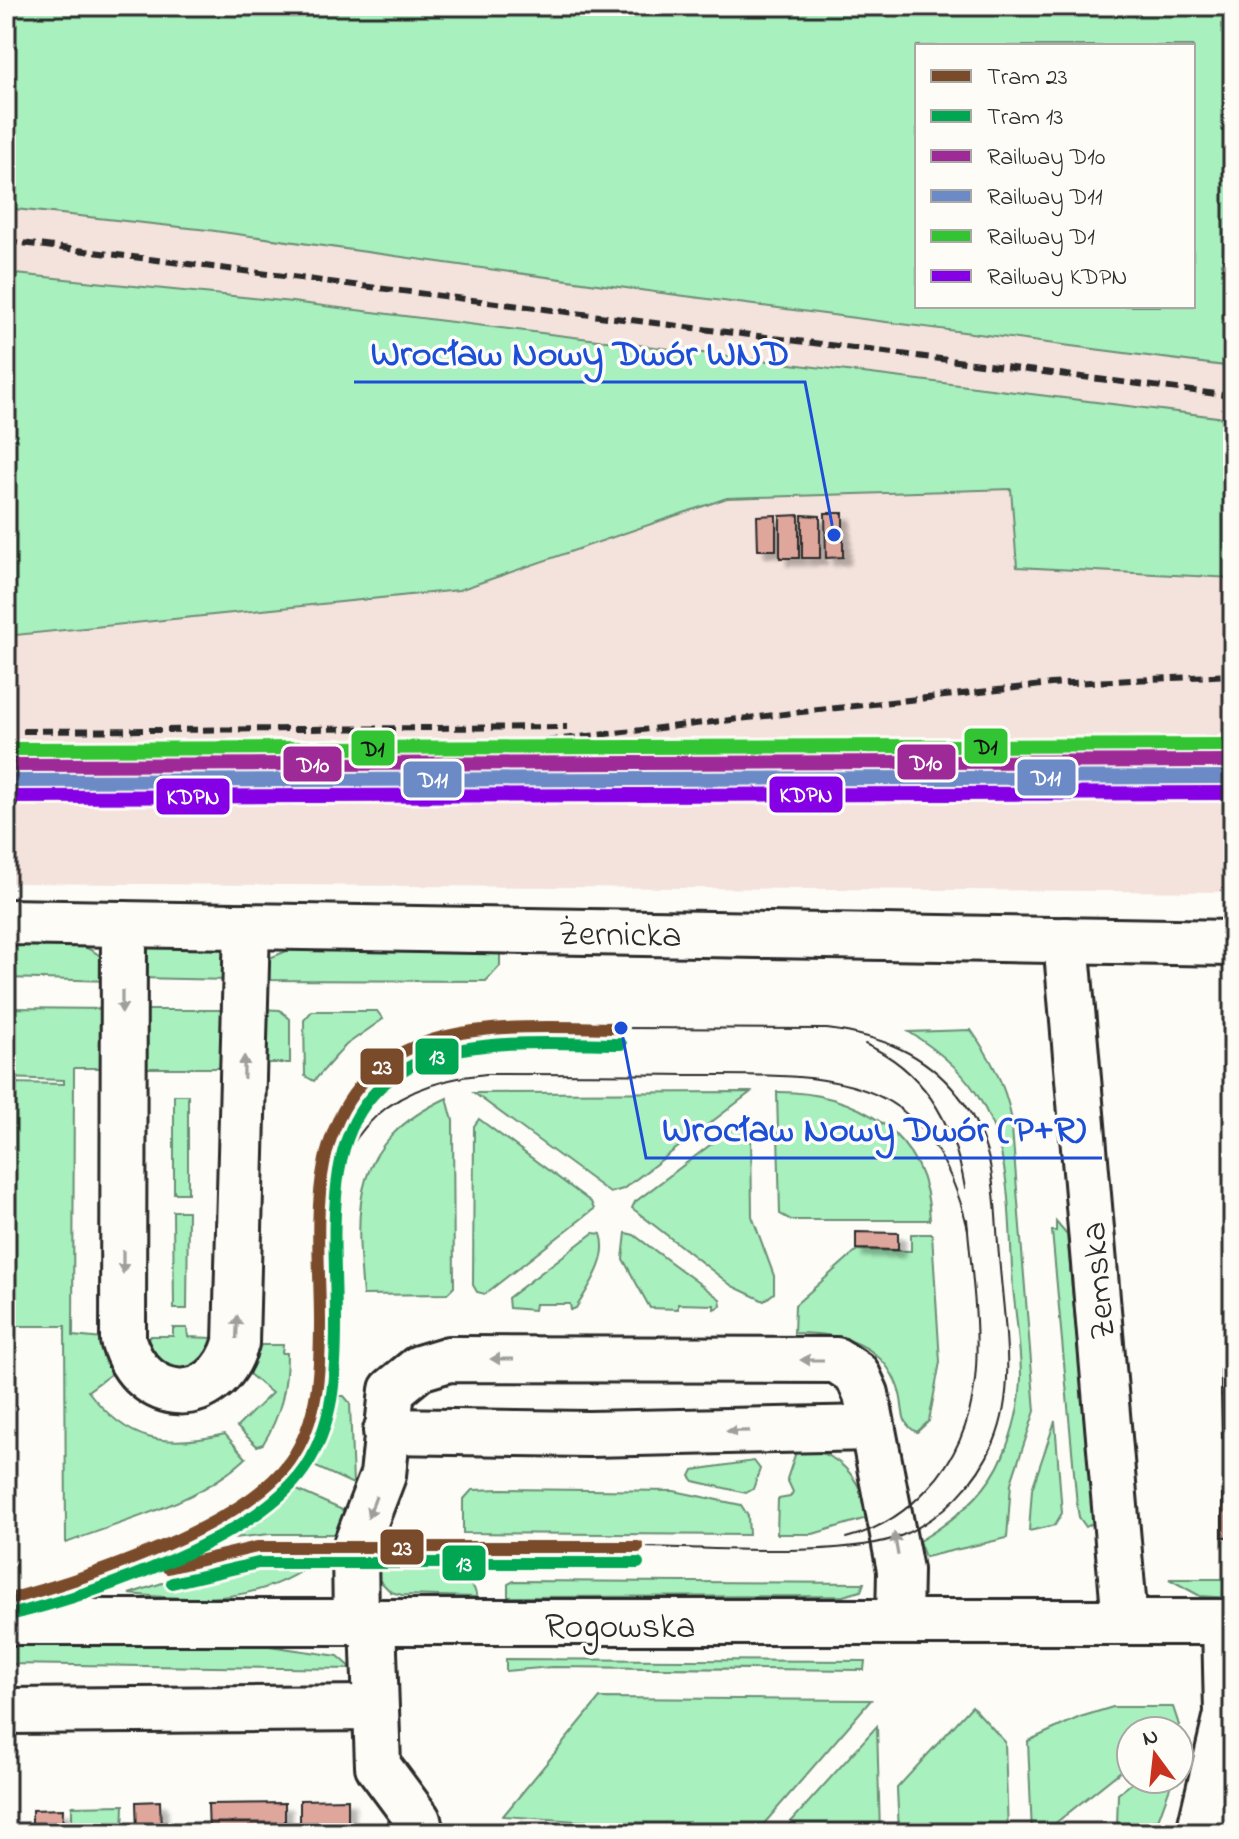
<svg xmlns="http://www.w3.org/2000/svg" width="1239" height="1839" font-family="'Indie Flower',sans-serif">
<defs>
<filter id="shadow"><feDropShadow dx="7" dy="7" stdDeviation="2" flood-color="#0004"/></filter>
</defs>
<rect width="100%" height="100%" fill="#fdfcf7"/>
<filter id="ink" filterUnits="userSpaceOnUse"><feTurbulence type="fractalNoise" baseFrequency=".0125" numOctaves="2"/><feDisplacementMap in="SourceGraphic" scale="16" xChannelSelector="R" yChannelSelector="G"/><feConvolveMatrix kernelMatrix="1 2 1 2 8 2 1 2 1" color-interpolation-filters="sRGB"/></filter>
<g filter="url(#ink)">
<!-- built -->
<path fill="#f4e2dc" d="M6 208 208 230 662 293 1233 367V892L6 883Z"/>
<!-- green -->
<g fill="#a8f0bd" stroke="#6a8e74" stroke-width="2" fill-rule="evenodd">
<path d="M6 6H1233V367L662 293 208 230 6 208ZM917 46H1193V306H917Z"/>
<path d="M6 273 292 302 1233 419V578L1017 567 1011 489 727 498 459 590 6 636Z"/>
<path d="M6 942C39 943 110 933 111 981L6 978Z"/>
<path d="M156 944 221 947 229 954 230 980 137 978 142 949Z"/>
<path d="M294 948 500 950V966L486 981 257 980 267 959Z"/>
<path d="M6 1008 111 1009 102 1068H74L73 1336 103 1339 111 1374 88 1391C127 1442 165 1449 225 1434L246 1458C199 1503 125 1520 66 1543L65 1326H6V1083L64 1084V1080L6 1078Z"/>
<path d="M260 1009 280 1010 290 1019V1063H263Z"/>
<path d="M136 1010H231L222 1068H141Z"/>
<path d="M312 1011H377L383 1019 346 1045 314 1081 305 1076 304 1020Z"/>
<path d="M971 1030C990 1057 1005 1084 1011 1116L1035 1411 1011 1483 1007 1538 925 1557 919 1541C953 1521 988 1493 1003 1456 1013 1432 1020 1405 1021 1379 1021 1349 1016 1318 1013 1288 1009 1227 1013 1158 982 1103 966 1073 938 1050 909 1032Z"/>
<path d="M751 1092 623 1189 610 1193 474 1093Z"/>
<path d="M777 1092C856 1091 928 1134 930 1220H791L780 1214Z"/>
<rect x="174" y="1095" width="14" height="98"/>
<path d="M447 1098 453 1121 454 1287 447 1294 363 1295C355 1203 351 1143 447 1098Z"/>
<path d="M479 1119 591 1202 594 1209 485 1294 477 1292 473 1285 474 1126Z"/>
<path d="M743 1120 751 1127 752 1216 774 1276V1293L764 1301 732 1286 632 1208 635 1202Z"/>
<path d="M173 1211H188L187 1309H174Z"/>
<path d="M1056 1222 1067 1235 1093 1511V1523L1086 1527 1079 1517 1077 1505 1052 1231H1056Z"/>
<path d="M593 1233 601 1234C610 1259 588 1288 576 1308L571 1310 570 1304H535L534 1310 509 1308 508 1298Z"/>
<path d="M626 1233 634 1235 720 1299 721 1306 714 1309V1305L678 1304V1309L650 1308 623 1259Z"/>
<path d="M911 1234H932L940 1362 929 1421 917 1432C900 1425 904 1409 900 1394 886 1343 841 1333 794 1333L795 1305 857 1250 911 1251Z"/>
<path d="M173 1328H187L188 1337 212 1338 216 1343 209 1365 168 1374 143 1342 151 1336H173Z"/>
<path d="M261 1345H283L282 1353H287C287 1387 281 1415 263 1444L257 1446 237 1427 272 1393 248 1373V1365Z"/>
<path d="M336 1396H344L350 1403 353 1484 305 1462 329 1403Z"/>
<path d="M1055 1421 1062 1513 1055 1525 1029 1531 1032 1489Z"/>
<path d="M797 1449C840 1450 860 1478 870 1517L813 1534H777L778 1499 790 1497 793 1492 787 1479Z"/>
<path d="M754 1461 760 1469 753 1489 746 1493 694 1481 690 1476 693 1470Z"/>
<path d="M288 1486 347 1512 335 1534H270L217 1540 216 1537 267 1506Z"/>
<path d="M502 1489 674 1491 741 1505 748 1516 749 1535 463 1533V1500L472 1490Z"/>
<path d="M266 1558H320C262 1604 200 1601 129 1594L214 1566Z"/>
<path d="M377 1559H434L474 1588 477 1597 402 1595 391 1592 379 1580Z"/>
<path d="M1169 1579H1233V1598L1200 1596Z"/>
<path d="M514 1581 864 1583 861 1591 843 1596 508 1597V1584Z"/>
<path d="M6 1646H269L338 1656 353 1669 6 1664Z"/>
<path d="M506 1659 865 1661 864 1670 552 1667 506 1671Z"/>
<path d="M600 1698 871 1700 756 1833 503 1816Z"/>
<path d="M972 1706 1005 1742 1008 1833H899L897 1788Z"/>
<path d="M1113 1707H1173L1179 1725 1171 1731H1131V1763L1043 1833H1032L1028 1741 1080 1717Z"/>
<path d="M877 1726 880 1833H781Z"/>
<path d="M1137 1779H1173L1158 1820 1117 1826 1118 1794Z"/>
<path d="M124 1805 123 1833H72V1806Z"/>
</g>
<!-- building -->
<g fill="#dfa69c" stroke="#2b2b2b" stroke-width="2" filter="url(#shadow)">
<path d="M825 513H843V557L826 558Z"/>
<path d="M776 515V550H758L757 516Z"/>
<path d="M799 515V558H780V516Z"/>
<path d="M802 515 820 516V558H802Z"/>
<path d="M856 1232 898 1233V1250L856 1249Z"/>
<rect x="1221" y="1356" width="12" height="39"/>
<path d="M1221 1395H1233V1437L1222 1438Z"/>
<rect x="1222" y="1495" width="11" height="42"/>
<path d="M348 1799V1833H300V1800Z"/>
<path d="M160 1801 161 1833H137L136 1802Z"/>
<path d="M285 1803V1833H209L208 1804Z"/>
<path d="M63 1809 62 1833H27L32 1831V1810Z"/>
</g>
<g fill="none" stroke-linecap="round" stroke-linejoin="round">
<!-- minor casing -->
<g stroke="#2b2b2b" stroke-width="50">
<g id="minor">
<path d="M6 922 1233 943"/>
<path d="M124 924 123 1340C142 1406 216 1410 236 1343L247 926"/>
<path d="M1066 940 1125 1622"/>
<path d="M386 1431 589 1434 872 1428"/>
<path d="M6 1622H1233"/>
<path d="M373 1622 378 1766 418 1820 421 1833"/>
<path d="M356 1623 355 1548 383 1475 392 1390 419 1368 449 1359 836 1360 857 1374 866 1394 900 1570 899 1622"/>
<path d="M6 1711 375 1708"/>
<path d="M1199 1833 1227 1714 1225 1622"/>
</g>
</g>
<!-- minor -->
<use href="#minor" stroke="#fdfcf7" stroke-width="44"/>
<!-- tram -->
<g stroke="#2b2b2b" stroke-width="2">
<path d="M621 1028 827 1029C880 1036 924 1052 958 1095 973 1113 983 1137 989 1160 996 1191 996 1224 999 1256 1003 1316 1018 1385 994 1442 977 1483 943 1517 903 1535 848 1559 702 1547 638 1547"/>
<path d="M865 1044C926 1071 954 1124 965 1188"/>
<path d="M320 1251C332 1145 374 1085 486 1074 555 1074 625 1074 694 1075 835 1075 928 1068 968 1229"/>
<path d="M846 1538C878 1530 905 1513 928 1488 998 1415 974 1310 967 1219"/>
</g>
<!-- rail -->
<g stroke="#2b2b2b" stroke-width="6" stroke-dasharray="12 6" stroke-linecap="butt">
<path d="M6 241 1233 396"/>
<path d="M23 731 567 727"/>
<path d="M223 764 437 753 1051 684 1233 675"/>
</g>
<!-- rail-1 casing -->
<g stroke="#fdfcf7" stroke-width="20">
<path id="rail-1" d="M6 765 1233 761"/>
</g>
<!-- rail-2 casing -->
<g stroke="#fdfcf7" stroke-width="20">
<path id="rail-2" d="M6 781 1233 777"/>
</g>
<!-- rail-3 casing -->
<g stroke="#fdfcf7" stroke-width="20">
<path id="rail-3" d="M6 749 1233 745"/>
</g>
<!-- rail-4 casing -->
<g stroke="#fdfcf7" stroke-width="20">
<path id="rail-4" d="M6 797 1233 793"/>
</g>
<!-- rail-1 -->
<use href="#rail-1" stroke="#9e2a97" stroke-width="14"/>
<!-- rail-2 -->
<use href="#rail-2" stroke="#6c8bc6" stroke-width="14"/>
<!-- rail-3 -->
<use href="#rail-3" stroke="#33c433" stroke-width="14"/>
<!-- rail-4 -->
<use href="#rail-4" stroke="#8500e5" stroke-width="14"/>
<!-- tram-1 casing -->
<g stroke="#fdfcf7" stroke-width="18">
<g id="tram-1">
<path d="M168 1568 257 1547H638"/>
<path d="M6 1600C85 1579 243 1527 290 1461 319 1420 320 1369 320 1321 320 1269 314 1215 324 1164 356 1010 501 1027 621 1028"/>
</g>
</g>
<!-- tram-2 casing -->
<g stroke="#fdfcf7" stroke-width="18">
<g id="tram-2">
<path d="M172 1583 258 1563H638"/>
<path d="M10 1615C93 1594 255 1540 304 1469 334 1425 336 1374 336 1323 336 1273 331 1221 339 1171 363 1025 511 1043 621 1044"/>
</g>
</g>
<!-- tram-1 -->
<use href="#tram-1" stroke="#7a4b2a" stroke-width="12"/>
<!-- tram-2 -->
<use href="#tram-2" stroke="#00a651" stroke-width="12"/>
</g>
<!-- one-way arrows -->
<defs><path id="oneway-solid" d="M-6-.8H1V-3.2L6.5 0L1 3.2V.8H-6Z" transform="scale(2)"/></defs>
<g fill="#9e9e9b">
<use href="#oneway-solid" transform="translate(122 1002) rotate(90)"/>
<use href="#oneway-solid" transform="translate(244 1067) rotate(-89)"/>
<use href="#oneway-solid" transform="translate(123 1262) rotate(90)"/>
<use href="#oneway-solid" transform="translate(237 1327) rotate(-88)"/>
<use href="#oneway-solid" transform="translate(502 1359) rotate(-180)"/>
<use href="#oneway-solid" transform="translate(812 1360) rotate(180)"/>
<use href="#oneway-solid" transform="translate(738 1431) rotate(179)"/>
<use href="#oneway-solid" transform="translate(372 1507) rotate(111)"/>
<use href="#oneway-solid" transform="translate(896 1544) rotate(-100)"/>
</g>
</g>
<g text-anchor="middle" stroke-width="7" stroke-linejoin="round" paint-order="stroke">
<!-- street labels -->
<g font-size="36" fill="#2b2b2b" stroke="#fdfcf7">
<text transform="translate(620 932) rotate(1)" y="13">Żernicka</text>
<text transform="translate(1096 1281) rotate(-95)" y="13">Zemska</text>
<text x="620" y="1637">Rogowska</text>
</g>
</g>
<!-- callouts -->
<path fill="none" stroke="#1d4ed8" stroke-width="3" d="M834 535L805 382H354M621 1028L646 1158H1102"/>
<g fill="#1d4ed8" stroke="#fdfcf7" stroke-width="3">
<circle cx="834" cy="535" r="8"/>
<circle cx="621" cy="1028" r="8"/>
</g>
<g font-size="38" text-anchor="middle" font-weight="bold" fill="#1d4ed8" stroke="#fdfcf7" stroke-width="7" stroke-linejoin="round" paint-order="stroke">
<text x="580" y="365">Wrocław Nowy Dwór WND</text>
<text x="874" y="1141">Wrocław Nowy Dwór (P+R)</text>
</g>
<g stroke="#fdfcf7" stroke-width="3">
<rect x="963" y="727" width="46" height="38" rx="8" fill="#33c433"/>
<rect x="350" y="729" width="46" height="38" rx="8" fill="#33c433"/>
<rect x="896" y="743" width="61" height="38" rx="8" fill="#9e2a97"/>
<rect x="282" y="745" width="61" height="38" rx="8" fill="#9e2a97"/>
<rect x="1016" y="758" width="61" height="39" rx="8" fill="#6c8bc6"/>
<rect x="402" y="760" width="61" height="39" rx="8" fill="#6c8bc6"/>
<rect x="768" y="775" width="76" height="39" rx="8" fill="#8500e5"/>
<rect x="155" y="777" width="76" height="39" rx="8" fill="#8500e5"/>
<rect x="414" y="1037" width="46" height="39" rx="8" fill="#00a651"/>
<rect x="359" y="1047" width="46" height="39" rx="8" fill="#7a4b2a"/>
<rect x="379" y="1528" width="46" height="38" rx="8" fill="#7a4b2a"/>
<rect x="441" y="1544" width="46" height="38" rx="8" fill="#00a651"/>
</g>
<g font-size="22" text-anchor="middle" font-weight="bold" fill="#fff">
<text x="926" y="770">D10</text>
<text x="313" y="772">D10</text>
<text x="1046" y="785">D11</text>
<text x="433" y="787">D11</text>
<text x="806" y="802">KDPN</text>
<text x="193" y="804">KDPN</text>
<text x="437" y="1064">13</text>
<text x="382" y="1074">23</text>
<text x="402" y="1555">23</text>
<text x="464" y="1571">13</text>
</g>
<g font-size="22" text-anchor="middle" font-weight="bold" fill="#111">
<text x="986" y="754">D1</text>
<text x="373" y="756">D1</text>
</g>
<!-- margin -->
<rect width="1239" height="1839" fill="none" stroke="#fdfcf7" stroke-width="32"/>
<rect x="16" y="16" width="1207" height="1807" fill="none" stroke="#2b2b2b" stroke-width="3" filter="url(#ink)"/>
<!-- legend -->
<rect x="915" y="44" width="280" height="264" fill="#fdfcf7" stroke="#a9a8a5" stroke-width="2"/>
<rect x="931" y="70" width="40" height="12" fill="#7a4b2a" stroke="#a9a8a5" stroke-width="2"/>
<text x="987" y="84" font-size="24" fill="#2b2b2b">Tram 23</text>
<rect x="931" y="110" width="40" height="12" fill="#00a651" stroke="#a9a8a5" stroke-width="2"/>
<text x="987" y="124" font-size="24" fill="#2b2b2b">Tram 13</text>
<rect x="931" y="150" width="40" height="12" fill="#9e2a97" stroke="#a9a8a5" stroke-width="2"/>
<text x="987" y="164" font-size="24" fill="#2b2b2b">Railway D10</text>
<rect x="931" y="190" width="40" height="12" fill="#6c8bc6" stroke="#a9a8a5" stroke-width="2"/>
<text x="987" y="204" font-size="24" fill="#2b2b2b">Railway D11</text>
<rect x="931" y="230" width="40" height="12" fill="#33c433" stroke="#a9a8a5" stroke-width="2"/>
<text x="987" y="244" font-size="24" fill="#2b2b2b">Railway D1</text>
<rect x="931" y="270" width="40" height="12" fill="#8500e5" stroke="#a9a8a5" stroke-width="2"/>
<text x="987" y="284" font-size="24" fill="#2b2b2b">Railway KDPN</text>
<!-- north arrow -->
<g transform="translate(1155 1755) rotate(345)"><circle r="38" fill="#fdfcf7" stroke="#a9a8a5" stroke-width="2"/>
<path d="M0-6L14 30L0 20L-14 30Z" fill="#c8321e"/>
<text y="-12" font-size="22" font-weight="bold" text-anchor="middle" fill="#2b2b2b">N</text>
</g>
</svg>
